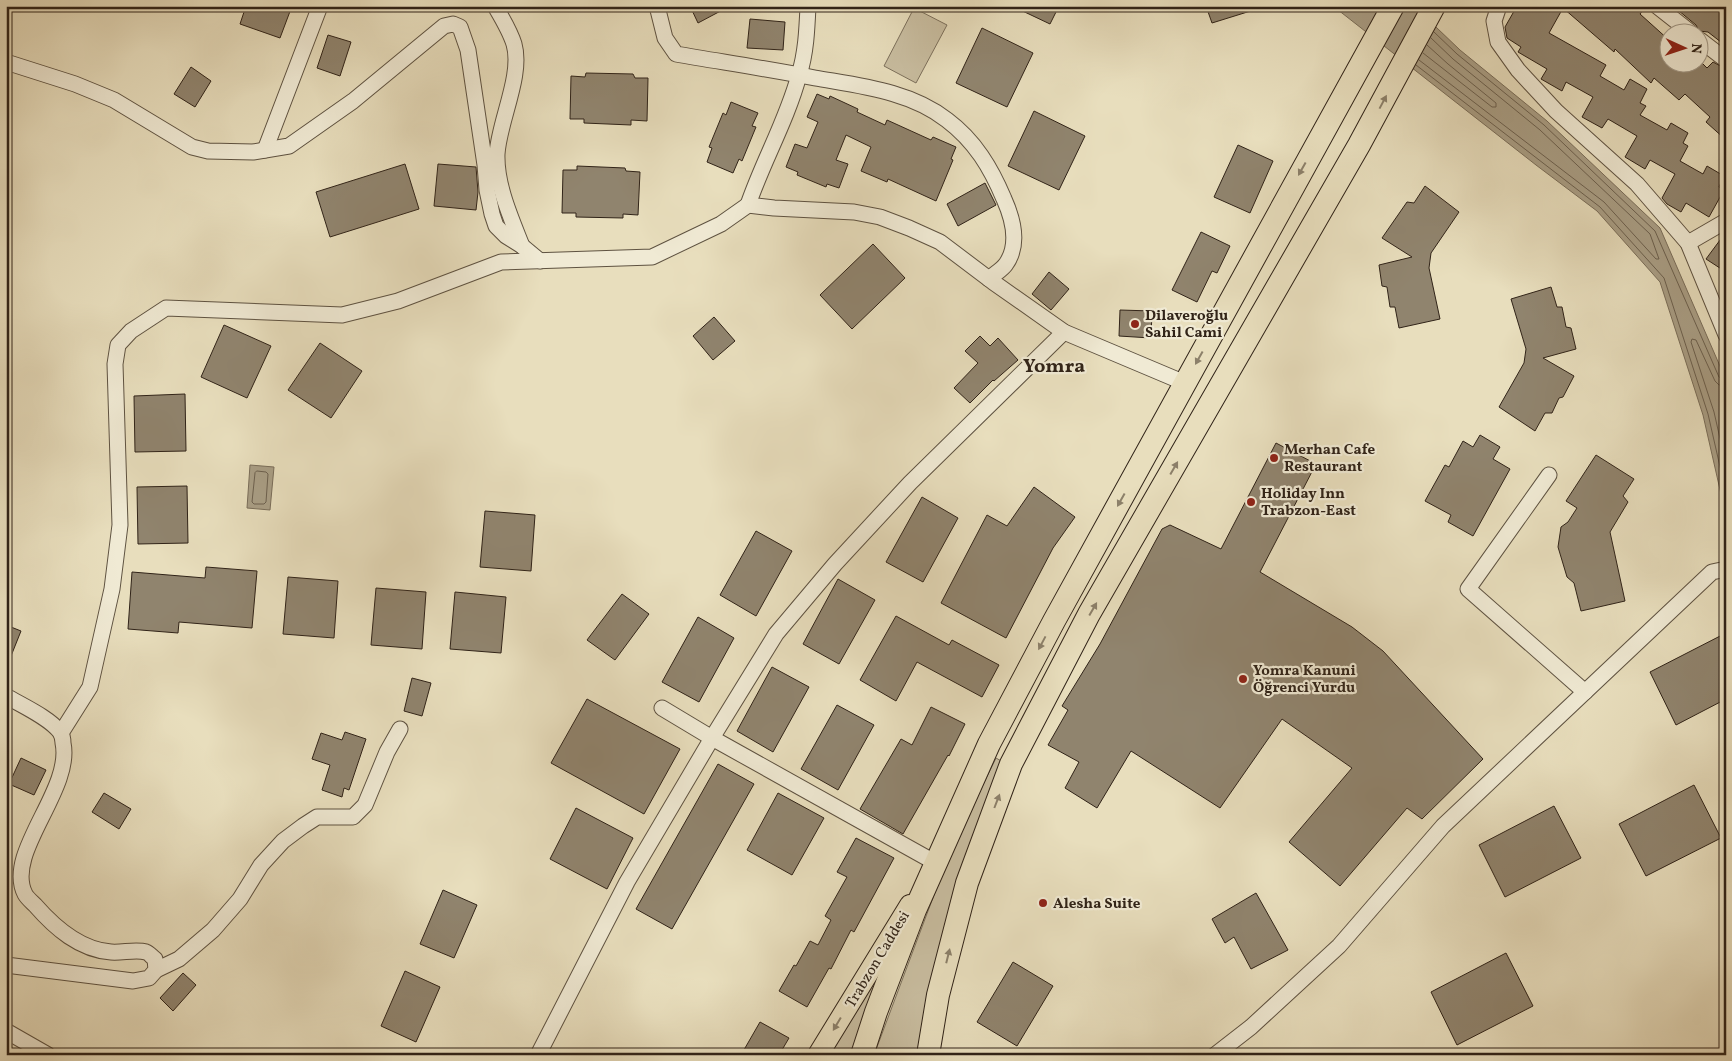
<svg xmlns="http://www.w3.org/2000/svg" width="1732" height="1061" font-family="Vollkorn,serif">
<rect width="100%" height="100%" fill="#e8debd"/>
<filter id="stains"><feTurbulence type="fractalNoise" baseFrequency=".004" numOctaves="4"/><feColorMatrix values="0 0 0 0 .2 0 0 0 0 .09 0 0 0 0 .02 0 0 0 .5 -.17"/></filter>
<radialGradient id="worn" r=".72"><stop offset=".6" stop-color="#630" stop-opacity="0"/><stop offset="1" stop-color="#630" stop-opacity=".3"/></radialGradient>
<!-- green -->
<g fill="#c9bea1" stroke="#7c705c">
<path d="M914 8 947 25 916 83 884 66Z"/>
<path d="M996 758 1003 762 921 1055H874L949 855Z"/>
<path d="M891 952 854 1055H830Z"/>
</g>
<!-- water -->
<g fill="#a99e85" stroke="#796d59">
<path d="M1333 6H1414L1460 50 1547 121 1660 228 1726 380V516L1703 415 1660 282 1597 211 1536 165Z"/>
<path d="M250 465 274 467 270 510 247 508Z"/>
</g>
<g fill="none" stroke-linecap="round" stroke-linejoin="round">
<!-- shore -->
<g stroke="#6c604e" stroke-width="1">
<path d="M1434 32 1457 54 1544 125 1655 231 1719 377 1722 379 1726 380"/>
<path d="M1423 53 1492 107H1496V103L1448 64 1427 45"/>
<path d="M1419 60 1604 202 1656 259H1659L1650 234 1540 130 1453 59 1431 38"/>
<path d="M1416 65 1600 207 1664 278 1708 414 1726 493"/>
<path d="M1726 386 1719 385 1715 381 1696 340 1692 339 1691 342 1714 412 1726 465"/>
<path d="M257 471 266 472 268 474 266 502 264 504H254L252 502 255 473Z"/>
</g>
</g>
<!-- building -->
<g fill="#90846e" stroke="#302318">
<path d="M246 6H292L280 38 240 24Z"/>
<path d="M690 6H730L698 23Z"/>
<path d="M1012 6H1059L1050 24Z"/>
<path d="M1206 6H1257V9L1212 23Z"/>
<path d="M1517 6H1646L1640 14 1670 41V62H1701L1707 68 1713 62 1726 69V140L1706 122 1710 117 1685 94 1679 100 1654 78 1651 83 1615 49 1614 52 1563 8 1549 33 1606 65 1600 76 1624 90 1630 79 1647 89 1640 103 1646 106 1640 115 1667 130 1671 123 1688 133 1683 143 1688 146 1680 161 1703 174 1707 166 1724 176 1719 187 1724 190 1709 217 1686 203 1681 212 1667 204 1662 198 1675 174 1650 160 1645 169 1625 157 1637 136 1608 119 1602 128 1582 117 1593 97 1566 82 1562 91 1541 79 1547 69 1518 52 1521 47 1507 38 1505 27Z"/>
<path d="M1673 6H1726V46L1708 32 1699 31 1696 25Z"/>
<path d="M750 19 785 22 783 50 747 48Z"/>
<path d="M982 28 1033 53 1007 107 956 83Z"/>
<path d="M328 35 351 42 340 76 317 68Z"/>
<path d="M191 67 211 81 195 107 174 94Z"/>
<path d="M586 73 633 74 635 78H648L647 121 631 120V125L584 123V119H570L571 76 585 77Z"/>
<path d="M817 94 829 99 830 96 858 109 857 112 885 125 887 120 931 140 933 137 956 147 951 159 953 160 936 201 888 179 887 182 861 171 871 147 846 135 836 160 848 164 839 188 827 184 826 187 797 175 798 172 786 167 795 144 807 148 818 122 807 117Z"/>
<path d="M731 102 758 113 752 126 756 127 742 161 739 159 733 173 707 162 712 148 709 147 723 113 726 115Z"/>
<path d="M1034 111 1085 136 1059 190 1008 166Z"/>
<path d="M1238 145 1273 161 1250 213 1214 197Z"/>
<path d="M405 164 419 209 330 237 316 192Z"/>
<path d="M438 164 476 167 478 192 476 210 434 206Z"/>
<path d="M577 166 625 168 626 171 640 172 638 215 623 214V218L576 217V213H562L563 170H577Z"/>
<path d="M985 183 996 205 958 226 947 204Z"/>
<path d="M1425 186 1459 212 1431 253 1429 268 1440 319 1399 328 1395 307H1390L1387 287 1382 286 1379 265 1412 257 1382 238 1407 202 1414 203Z"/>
<path d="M1201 232 1230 246 1217 273 1212 271 1197 302 1172 290Z"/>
<path d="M1726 232V272L1706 259Z"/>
<path d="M873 244 905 278 852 329 820 295Z"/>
<path d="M1049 272 1069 289 1051 310 1032 294Z"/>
<path d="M1551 287 1557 307H1562L1566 327 1571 328 1576 349 1543 358 1574 376 1563 397 1559 398 1552 413H1545L1535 431 1499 407 1524 363 1526 349 1511 299Z"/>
<path d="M1120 310 1152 311 1151 338 1119 336Z"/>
<path d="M714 317 735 341 713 360 693 336Z"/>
<path d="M224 325 271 346 247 398 201 377Z"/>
<path d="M980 336 990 346 998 338 1018 360 994 381 993 380 970 403 954 388 978 363 965 351Z"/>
<path d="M320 343 362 371 331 418 288 390Z"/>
<path d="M185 394 186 451 135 452 134 396Z"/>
<path d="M1480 435 1500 447 1493 459 1510 469 1473 536 1448 522 1451 515 1425 501 1445 465 1449 467 1463 441 1473 447Z"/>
<path d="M1276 443 1316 464 1260 572 1352 627 1383 651 1483 759 1422 819 1407 808 1340 886 1289 842 1352 768 1282 719 1220 808 1131 751 1097 808 1065 788 1079 762 1048 745 1068 710 1062 706 1100 644 1162 529 1170 525 1221 549Z"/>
<path d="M1596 455 1634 479 1623 496 1628 502 1610 532 1625 601 1581 611 1574 583 1567 577 1558 547 1561 527 1568 522 1577 508 1566 501Z"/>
<path d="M187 486 188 543 138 544 137 487Z"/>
<path d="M1034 487 1075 517 1053 548 1006 638 941 603 987 515 1007 526Z"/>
<path d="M922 497 958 518 923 582 886 562Z"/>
<path d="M485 511 535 515 531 571 480 567Z"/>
<path d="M756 531 792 551 756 616 720 595Z"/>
<path d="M206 567 257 571 252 628 179 622 178 633 128 629 132 572 205 578Z"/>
<path d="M288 577 338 581 334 638 283 634Z"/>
<path d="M838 579 875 600 839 664 803 644Z"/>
<path d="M376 588 426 592 422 649 371 645Z"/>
<path d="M455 592 506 597 501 653 450 649Z"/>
<path d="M622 594 649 614 615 660 587 640Z"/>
<path d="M896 616 949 645 952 640 999 665 982 697 917 662 896 701 860 680Z"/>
<path d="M698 617 734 638 699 702 662 682Z"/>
<path d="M6 625 21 631 7 666H6Z"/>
<path d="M1726 633V699L1676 725 1650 672Z"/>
<path d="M772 667 809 687 773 752 737 731Z"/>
<path d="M412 678 431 683 422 716 404 711Z"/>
<path d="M587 699 680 749 644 814 551 763Z"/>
<path d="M837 705 874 725 838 790 801 769Z"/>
<path d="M931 707 965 724 949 756 948 755 903 834 860 809 901 739 912 745Z"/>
<path d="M345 732 366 739 349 790 344 788 342 797 322 790 330 765 312 759 321 733 342 740Z"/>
<path d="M21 758 46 770 34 795 9 784Z"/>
<path d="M718 764 754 784 672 929 636 909Z"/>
<path d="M1694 785 1721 838 1646 876 1619 824Z"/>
<path d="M104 793 131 809 119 829 92 812Z"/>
<path d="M778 793 824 818 792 875 747 850Z"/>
<path d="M1554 806 1581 858 1505 897 1479 845Z"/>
<path d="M576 808 633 838 607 889 550 859Z"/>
<path d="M856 838 894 858 854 932 851 930 831 969 829 968 807 1007 779 991 794 965 796 966 810 941 818 945 831 920 825 916 847 877 837 872Z"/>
<path d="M443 890 477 905 454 958 420 944Z"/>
<path d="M1256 893 1288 950 1251 969 1234 937 1225 943 1212 919Z"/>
<path d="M1506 953 1533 1006 1457 1045 1431 992Z"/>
<path d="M1013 962 1053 986 1017 1046 977 1022Z"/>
<path d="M405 971 440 987 416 1042 381 1026Z"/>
<path d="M183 973 196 985 173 1011 160 998Z"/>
<path d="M760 1022 789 1038 779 1055H741Z"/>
</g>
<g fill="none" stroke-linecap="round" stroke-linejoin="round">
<!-- minor casing -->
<g stroke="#5e5241" stroke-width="17">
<g id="minor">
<path d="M495 6C502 18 510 31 514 44 523 75 499 121 497 154 496 185 511 218 522 246"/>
<path d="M657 6 665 38 676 54C722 62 769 69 815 78 860 86 910 91 947 120 975 141 991 168 1004 199 1013 219 1020 244 1006 264 1002 270 994 274 989 279"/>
<path d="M808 6C807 29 806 53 799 75 787 120 763 161 748 205L774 208 854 212 880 217 909 228 940 242 993 282 1064 332 1185 383"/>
<path d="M1499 6 1494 21 1498 42 1518 70 1556 111 1637 184 1688 243 1726 335"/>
<path d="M1657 6 1690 32"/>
<path d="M1700 40 1726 60"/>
<path d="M6 62 75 84 114 100 192 147 208 151 253 152 289 146 353 101 444 26 453 24 460 27 468 50 485 165 487 190 492 214 496 226 506 236 522 246 540 261"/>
<path d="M265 150 320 6"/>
<path d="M1688 243 1726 221"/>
<path d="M1549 475 1468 589 1585 692"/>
<path d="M6 696C21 705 50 718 60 732 62 735 63 739 63 743 73 790 4 853 25 894 27 898 32 902 35 905 55 928 80 950 111 952 122 953 136 949 146 952 149 953 152 957 155 959L156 970 149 978 133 981 6 965"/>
<path d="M662 708 712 738 936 863"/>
<path d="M61 733 90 687 112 589 120 525 115 364 118 345 131 331 166 308 342 315 398 301 501 262 652 257 721 224 748 205"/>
<path d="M156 970 179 959 213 930 240 899 261 865 283 841 303 826 317 817H353L365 805 387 752 400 729"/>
<path d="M6 1031 48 1055"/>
<path d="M538 1055 627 882 712 738 776 634 835 564 910 483 1064 332"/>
<path d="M1215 1055 1251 1027 1339 946 1443 826 1712 572 1726 569"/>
</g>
</g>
<!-- major casing -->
<g stroke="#302318" stroke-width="22">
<path id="major" d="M818 1055 910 905"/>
</g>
<!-- highway casing -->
<g stroke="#302318" stroke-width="24">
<g id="highway">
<path d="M862 1055 876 1012 915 910 989 744 1054 621 1393 6"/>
<path d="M928 1055 938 995 967 883 1011 764 1089 614 1359 145 1434 6"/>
</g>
</g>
<!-- minor -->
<use href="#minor" stroke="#f0ead4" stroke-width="15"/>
<!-- major -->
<use href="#major" stroke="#e8debd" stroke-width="20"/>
<!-- highway -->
<use href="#highway" stroke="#e8debd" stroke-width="22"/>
</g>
<!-- one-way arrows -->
<defs><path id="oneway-solid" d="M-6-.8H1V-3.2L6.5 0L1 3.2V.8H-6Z" transform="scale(1.25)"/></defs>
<g fill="#8c806a">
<use href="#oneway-solid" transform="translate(1383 102) rotate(-62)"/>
<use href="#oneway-solid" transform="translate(1302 169) rotate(119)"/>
<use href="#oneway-solid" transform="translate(1199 358) rotate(119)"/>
<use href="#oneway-solid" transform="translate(1174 468) rotate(-60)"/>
<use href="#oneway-solid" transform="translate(1121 500) rotate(119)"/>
<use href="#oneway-solid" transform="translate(1093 609) rotate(-60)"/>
<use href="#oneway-solid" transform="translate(1042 643) rotate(118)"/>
<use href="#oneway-solid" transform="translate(997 801) rotate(-69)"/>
<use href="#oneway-solid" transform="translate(948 956) rotate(-76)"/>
<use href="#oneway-solid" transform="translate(837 1024) rotate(121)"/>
</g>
<!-- markers -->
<g fill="#8f2418" stroke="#f0ead4" stroke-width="2">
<circle cx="1135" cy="324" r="5"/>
<circle cx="1274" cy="458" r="5"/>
<circle cx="1251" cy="502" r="5"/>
<circle cx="1243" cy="679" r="5"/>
<circle cx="1043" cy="903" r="5"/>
</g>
<g text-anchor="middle" stroke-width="4.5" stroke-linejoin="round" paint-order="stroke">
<!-- poi labels -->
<g font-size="15" font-weight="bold" fill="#302318" stroke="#f0ead4" text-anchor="start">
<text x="1145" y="320">Dilaveroğlu<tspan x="1145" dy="17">Sahil Cami</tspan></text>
<text x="1284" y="454">Merhan Cafe<tspan x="1284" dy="17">Restaurant</tspan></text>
<text x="1261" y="498">Holiday Inn<tspan x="1261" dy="17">Trabzon-East</tspan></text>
<text x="1253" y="675">Yomra Kanuni<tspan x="1253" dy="17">Öğrenci Yurdu</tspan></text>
<text x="1053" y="908">Alesha Suite</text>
</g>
<!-- street labels -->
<g font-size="15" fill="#302318" stroke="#f0ead4">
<text transform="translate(877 959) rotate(-59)" y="5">Trabzon Caddesi</text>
</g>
<!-- district labels -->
<g font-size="20" font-weight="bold" fill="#302318" stroke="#f0ead4">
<text x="1054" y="372">Yomra</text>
</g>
</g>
<!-- margin -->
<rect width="1732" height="1061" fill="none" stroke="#e8debd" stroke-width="25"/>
<rect x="8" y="8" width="1717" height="1046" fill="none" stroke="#302318" stroke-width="2.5"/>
<rect x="12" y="12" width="1707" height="1036" fill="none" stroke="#302318"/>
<!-- north arrow -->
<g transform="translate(1684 48) rotate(93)"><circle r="24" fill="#f0ead4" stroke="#a39a89"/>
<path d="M0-4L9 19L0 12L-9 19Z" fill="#8f2418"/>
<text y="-8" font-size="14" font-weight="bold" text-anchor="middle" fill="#302318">N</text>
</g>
<rect width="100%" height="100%" filter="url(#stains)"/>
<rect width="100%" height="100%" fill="url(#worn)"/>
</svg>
